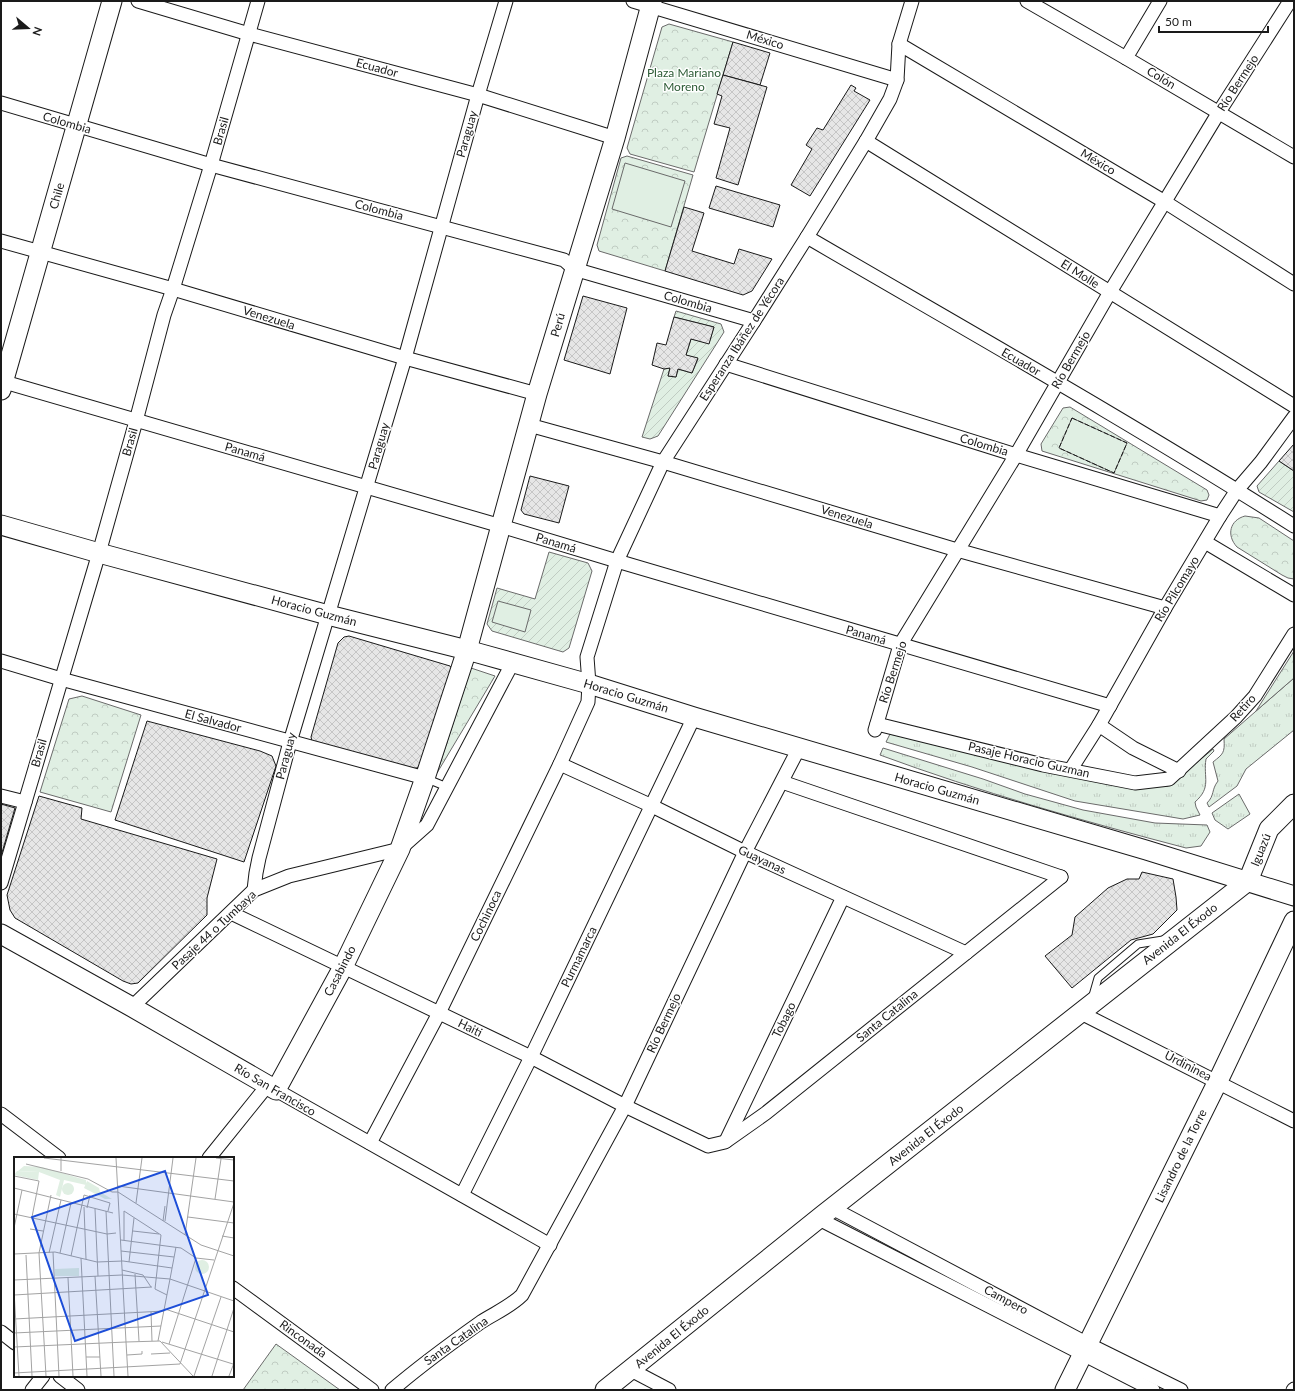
<svg xmlns="http://www.w3.org/2000/svg" width="1295" height="1391" font-family="Lato,sans-serif">
<defs>
<pattern id="grass-tufts" width="24" height="20" patternUnits="userSpaceOnUse"><rect width="24" height="20" fill="#e0efe3"/><path d="M3 7l-1-3M5 7V3M7 7l1-3M15 17l-1-3M17 17v-4M19 17l1-3" fill="none" stroke="#c0ccc2"/></pattern>
<pattern id="park-crowns" width="20" height="18" patternUnits="userSpaceOnUse"><rect width="20" height="18" fill="#e0efe3"/><path d="M2 6a3 3 0 1 1 6 0M12 15a3 3 0 1 1 6 0" fill="none" stroke="#c0ccc2"/></pattern>
<pattern id="garden-furrows" width="10" height="10" patternUnits="userSpaceOnUse"><rect width="10" height="10" fill="#e0efe3"/><path d="M-1 1l2-2M0 10L10 0M9 11l2-2" fill="none" stroke="#c0ccc2"/></pattern>
<pattern id="building-cross-hatch" width="8" height="8" patternUnits="userSpaceOnUse"><rect width="8" height="8" fill="#e6e6e6"/><path d="M0 0l8 8M0 8l8-8" fill="none" stroke="#c5c5c5"/></pattern>
</defs>
<rect width="100%" height="100%" fill="#fff"/>
<!-- grass -->
<g fill="url(#grass-tufts)" stroke="#6a6a6a">
<path d="M1294 678V730L1246 769 1237 786 1209 807 1207 803C1215 795 1211 790 1218 781L1213 762C1223 754 1225 753 1224 739Z"/>
<path d="M890 734 1130 788 1168 786 1213 749 1214 751 1206 759C1203 778 1212 787 1195 802L1196 807 1200 815 1183 819 1075 801 972 767 886 742Z"/>
<path d="M883 748 983 779 1025 794 1083 810 1155 823 1207 825 1210 832 1201 846 1186 848C1083 821 980 792 880 755Z"/>
<path d="M1239 794 1250 814 1228 829 1215 820 1212 813Z"/>
</g>
<!-- park -->
<g fill="url(#park-crowns)" stroke="#6a6a6a">
<path d="M669 24 733 42 694 172 630 154 627 148 662 27Z"/>
<path d="M627 156 693 175 665 271 599 251 597 245 621 158Z"/>
<path d="M1070 407 1207 490 1209 495 1207 500 1201 501 1042 451 1041 444 1063 408Z"/>
<path d="M1245 516 1259 518 1294 541V579L1288 578 1282 575 1237 547C1226 535 1230 520 1245 516Z"/>
<path d="M1294 651V678L1256 711Z"/>
<path d="M471 668 495 676 437 773Z"/>
<path d="M82 696 141 715 111 812 40 792 69 699Z"/>
<path d="M276 1344 340 1390H243Z"/>
</g>
<!-- garden -->
<g fill="url(#garden-furrows)" stroke="#6a6a6a">
<path d="M676 311 721 324 724 332 658 436 650 439 642 437 664 369 670 368 668 376 676 377 678 369 692 373 698 359 686 355 691 339 709 343 714 327 674 317Z"/>
<path d="M1279 461 1294 471V512L1259 492 1257 486Z"/>
<path d="M549 552 588 563 592 571 569 648 563 652 492 631 487 624 497 588 535 599Z"/>
</g>
<!-- pitch -->
<g fill="#e0efe3" stroke="#6a6a6a">
<path d="M625 163 685 181 671 227 612 209Z"/>
<path d="M1072 418 1127 443 1114 473 1059 448Z"/>
<path d="M498 601 531 610 525 632 492 622Z"/>
</g>
<!-- building -->
<g fill="url(#building-cross-hatch)" stroke="#1a1a1a">
<path d="M733 42 770 53 760 85 723 75Z"/>
<path d="M723 75 767 87 738 185 716 178 730 128 714 124 722 96 717 94Z"/>
<path d="M851 85 856 88 854 91 870 100 810 196 791 185 812 149 806 145 817 128 823 130Z"/>
<path d="M716 186 780 205 773 227 709 208Z"/>
<path d="M684 207 704 213 692 251 734 264 739 249 772 259 752 291 743 295 665 271Z"/>
<path d="M583 296 627 308 610 374 564 360Z"/>
<path d="M674 317 714 327 709 344 691 339 686 355 698 358 692 373 678 369 676 377 668 376 670 368 664 369 652 365 657 343 666 345Z"/>
<path d="M1294 444V471L1279 461Z"/>
<path d="M530 476 569 486 559 523 524 514 521 510Z"/>
<path d="M349 636 450 666 452 669 423 765 417 768 410 769 312 741 311 737 338 643 344 637Z"/>
<path d="M147 721 260 751 272 756 276 766 244 862 115 820Z"/>
<path d="M39 796 82 808 81 819 217 859 207 898V915L138 983 131 984 123 981 15 918 10 910 7 895Z"/>
<path d="M1 804 15 808 1 856Z"/>
<path d="M1142 872 1173 879 1176 897 1177 910 1153 934 1131 940 1072 988 1045 956 1072 935 1075 917 1108 888 1127 879H1139Z"/>
</g>
<g fill="none" stroke-linecap="round" stroke-linejoin="round">
<!-- lane casing -->
<g stroke="#1a1a1a" stroke-width="9">
<g id="lane">
<path d="M425 778 447 787"/>
<path d="M1092 999 1098 978 1138 944 1163 940"/>
</g>
</g>
<!-- street casing -->
<g stroke="#1a1a1a" stroke-width="15">
<g id="street">
<path d="M138 1 249 34 478 95 615 138"/>
<path d="M633 1 897 80"/>
<path d="M1027 1 1126 58 1294 157"/>
<path d="M899 44 1165 202 1294 284"/>
<path d="M1126 58 1160 1"/>
<path d="M1 103 211 165 564 260 574 269 754 321"/>
<path d="M866 141 1294 406"/>
<path d="M807 237C970 332 1135 425 1294 526"/>
<path d="M1 241 173 289 405 358 537 394"/>
<path d="M726 364 1016 455 1220 516"/>
<path d="M1 381 501 526 617 561 1110 706"/>
<path d="M529 425 663 462 957 550 1165 608"/>
<path d="M1205 542 1294 595"/>
<path d="M1 661 61 679 425 778"/>
<path d="M877 724 1043 765 1135 783 1169 779 1236 717 1255 696 1294 634"/>
<path d="M1099 725 1133 748 1179 771"/>
<path d="M875 730 900 645 1016 455 1110 292 1219 112 1290 1"/>
<path d="M560 764 652 806 745 852 966 953"/>
<path d="M1071 769 1099 725 1165 608 1220 516 1237 490 1261 462 1294 417"/>
<path d="M782 782 1061 877"/>
<path d="M1 796 25 802"/>
<path d="M1 883 99 553 136 421 164 315 173 289 211 165 258 1"/>
<path d="M254 890 256 873 259 858 290 742 405 358 478 95 506 1"/>
<path d="M231 913 531 1057 625 1106 708 1146 725 1142 766 1113 1061 877"/>
<path d="M132 1007 254 890 289 876 400 849 427 825 513 662"/>
<path d="M1081 1013 1294 1121"/>
<path d="M276 1090 550 1245"/>
<path d="M1 1114 59 1158"/>
<path d="M726 1141 843 897"/>
<path d="M370 1143 439 1013 560 764 588 702 589 684 587 657 617 561 663 462 754 321 807 237 866 141 890 99 897 80 899 44 912 1"/>
<path d="M209 1158 267 1086"/>
<path d="M462 1195 531 1057 694 717"/>
<path d="M832 1208 1088 1344 1181 1390"/>
<path d="M819 1219 1153 1390"/>
<path d="M233 1288 372 1390"/>
<path d="M1 1332 15 1343"/>
<path d="M631 1370 669 1390"/>
<path d="M60 1376 78 1390"/>
<path d="M32 1390 43 1376"/>
<path d="M392 1390C420 1366 450 1344 481 1322 495 1313 510 1307 522 1295L625 1106 745 852 799 748"/>
<path d="M1293 1390 1294 1389"/>
</g>
</g>
<!-- secondary casing -->
<g stroke="#1a1a1a" stroke-width="21">
<g id="secondary">
<path d="M1 390 112 1"/>
<path d="M1 525 99 553 328 615 467 650 589 684 694 717 1146 850 1294 896"/>
<path d="M1248 881 1269 829 1294 804"/>
<path d="M1 934 132 1007 276 1090 343 967 400 849 425 778 467 650 537 394 615 138 652 1"/>
<path d="M605 1390 823 1215 1248 881"/>
<path d="M1065 1390 1218 1081 1294 921"/>
</g>
</g>
<!-- lane -->
<use href="#lane" stroke="#fff" stroke-width="7"/>
<!-- street -->
<use href="#street" stroke="#fff" stroke-width="13"/>
<!-- secondary -->
<use href="#secondary" stroke="#fff" stroke-width="19"/>
<!-- fence -->
<path stroke="#1a1a1a" stroke-width="1" stroke-dasharray="5 2" stroke-linecap="butt" d="M1072 418 1127 443 1114 473 1059 448Z"/>
</g>
<g text-anchor="middle" stroke-width="3" stroke-linejoin="round" paint-order="stroke">
<!-- street labels -->
<g font-size="12" fill="#1a1a1a" stroke="#fff">
<text transform="translate(765 40) rotate(17)" y="4">México</text>
<text transform="translate(377 68) rotate(15)" y="4">Ecuador</text>
<text transform="translate(1161 78) rotate(31)" y="4">Colón</text>
<text transform="translate(1238 83) rotate(-57)" y="4">Río Bermejo</text>
<text transform="translate(67 123) rotate(16)" y="4">Colombia</text>
<text transform="translate(221 131) rotate(-74)" y="4">Brasil</text>
<text transform="translate(467 134) rotate(-74)" y="4">Paraguay</text>
<text transform="translate(1098 162) rotate(31)" y="4">México</text>
<text transform="translate(57 196) rotate(-74)" y="4">Chile</text>
<text transform="translate(379 210) rotate(15)" y="4">Colombia</text>
<text transform="translate(1080 274) rotate(32)" y="4">El Molle</text>
<text transform="translate(688 302) rotate(16)" y="4">Colombia</text>
<text transform="translate(269 318) rotate(17)" y="4">Venezuela</text>
<text transform="translate(558 325) rotate(-74)" y="4">Perú</text>
<text transform="translate(742 339) rotate(-57)" y="4">Esperanza Ibáñez de Yécora</text>
<text transform="translate(1071 360) rotate(-60)" y="4">Río Bermejo</text>
<text transform="translate(1021 362) rotate(30)" y="4">Ecuador</text>
<text transform="translate(130 442) rotate(-74)" y="4">Brasil</text>
<text transform="translate(984 445) rotate(17)" y="4">Colombia</text>
<text transform="translate(379 446) rotate(-74)" y="4">Paraguay</text>
<text transform="translate(245 452) rotate(16)" y="4">Panamá</text>
<text transform="translate(847 517) rotate(17)" y="4">Venezuela</text>
<text transform="translate(556 543) rotate(17)" y="4">Panamá</text>
<text transform="translate(1177 589) rotate(-59)" y="4">Río Pilcomayo</text>
<text transform="translate(314 611) rotate(15)" y="4">Horacio Guzmán</text>
<text transform="translate(866 635) rotate(16)" y="4">Panamá</text>
<text transform="translate(893 672) rotate(-72)" y="4">Río Bermejo</text>
<text transform="translate(626 696) rotate(17)" y="4">Horacio Guzmán</text>
<text transform="translate(1243 708) rotate(-48)" y="4">Retiro</text>
<text transform="translate(213 721) rotate(15)" y="4">El Salvador</text>
<text transform="translate(39 753) rotate(-74)" y="4">Brasil</text>
<text transform="translate(286 756) rotate(-75)" y="4">Paraguay</text>
<text transform="translate(1029 760) rotate(13)" y="4">Pasaje Horacio Guzman</text>
<text transform="translate(937 789) rotate(16)" y="4">Horacio Guzmán</text>
<text transform="translate(1261 850) rotate(-68)" y="4">Iguazú</text>
<text transform="translate(762 860) rotate(25)" y="4">Guayanas</text>
<text transform="translate(486 916) rotate(-64)" y="4">Cochinoca</text>
<text transform="translate(214 930) rotate(-43)" y="4">Pasaje 44 o Tumbaya</text>
<text transform="translate(1180 934) rotate(-38)" y="4">Avenida El Éxodo</text>
<text transform="translate(579 957) rotate(-64)" y="4">Purmamarca</text>
<text transform="translate(340 971) rotate(-63)" y="4">Casabindo</text>
<text transform="translate(887 1016) rotate(-39)" y="4">Santa Catalina</text>
<text transform="translate(784 1020) rotate(-64)" y="4">Tobago</text>
<text transform="translate(664 1023) rotate(-65)" y="4">Río Bermejo</text>
<text transform="translate(470 1028) rotate(26)" y="4">Haiti</text>
<text transform="translate(1188 1066) rotate(27)" y="4">Urdininea</text>
<text transform="translate(275 1090) rotate(30)" y="4">Río San Francisco</text>
<text transform="translate(926 1135) rotate(-38)" y="4">Avenida El Éxodo</text>
<text transform="translate(1181 1156) rotate(-64)" y="4">Lisandro de la Torre</text>
<text transform="translate(1006 1300) rotate(28)" y="4">Campero</text>
<text transform="translate(672 1337) rotate(-39)" y="4">Avenida El Éxodo</text>
<text transform="translate(303 1339) rotate(36)" y="4">Rinconada</text>
<text transform="translate(456 1341) rotate(-35)" y="4">Santa Catalina</text>
</g>
<!-- park labels -->
<g font-size="12" fill="#2b5a34" stroke="#fff">
<text x="684" y="77">Plaza Mariano<tspan x="684" dy="14">Moreno</tspan></text>
</g>
</g>
<!-- overview -->
<g transform="translate(14 1157)">
<rect width="220" height="220" fill="#fff"/>
<path d="M10 9 28 10 68 22 72 23V28L50 23 46 40 42 38 46 23 25 15 4 14ZM73 24 85 31 86 35 98 42H91L70 31Z" fill="#e0efe3"/>
<path d="M3 14 25 15 24 23 0 18ZM181 110a7 7 0 1 1 14 0a7 7 0 1 1-14 0ZM65 111V119H41V112Z" fill="#e0efe3"/>
<path d="M48 32a6 6 0 1 1 12 0a6 6 0 1 1-12 0Z" fill="#e0efe3"/>
<path fill="none" stroke="#a3a3a3" stroke-width="1" d="M30 1 220 24M102 1 112 185 146 184 179 219M202 1 220 3M12 7 74 22 98 35H104L187 88 220 99M47 14V1M0 19 25 24 18 60M104 29 220 45M0 31 99 56M201 42 207 2M122 46 128 1M70 50 72 102M73 51 76 38M81 52 84 119M92 54 100 219M110 54 147 78 141 132M110 54V83M0 57 93 77 102 76M174 60 220 66M149 64 151 49M151 64 159 1M0 71 8 33M16 72 29 74M119 74 145 77M171 78 182 1M208 79 220 81M107 83 167 91 182 101 200 103M107 94 160 100M39 95 45 219M35 96 47 43M46 96 57 46M0 97 41 95 83 105 109 104 158 111M12 98 18 219M57 99 70 38 96 46 94 54M67 101 73 219M115 105 120 61M108 113 129 118 137 130M121 117 125 184M108 118 156 122 144 184M81 119 87 219M54 121 59 219M156 122 220 144M156 122 162 90M0 123 108 118M141 132 153 138M0 134 5 219M0 138 138 130M151 152 220 175M137 155 138 184M0 162 150 154M0 176 147 169M148 185 219 207M155 187 182 101M0 190 112 185 114 219M137 197 156 196M113 198 128 197V194M72 200H86M0 216 166 207 220 46M32 219 25 96 37 38M180 219 207 140M198 219 220 151M215 219 220 206"/>
<path fill="#1d4ed8" fill-opacity="0.15" stroke="#1d4ed8" stroke-width="2" d="M151 14 194 138 61 184 18 60Z"/>
<rect width="220" height="220" fill="none" stroke="#1a1a1a" stroke-width="2"/>
</g>
<!-- border -->
<rect width="1295" height="1391" fill="none" stroke="#1a1a1a" stroke-width="4"/>
<!-- north arrow -->
<g transform="translate(28 28) rotate(109)" stroke="#ffffff" stroke-width="3" paint-order="stroke">
<path d="M0-3L7 15L0 10L-7 15Z" fill="#1a1a1a"/>
<text y="-6" font-size="11" font-weight="bold" text-anchor="middle" fill="#1a1a1a">N</text>
</g>
<!-- scale -->
<path d="M1159 26v6h109v-6" fill="none" stroke="#1a1a1a" stroke-width="2"/>
<text x="1165" y="26" font-size="12" fill="#1a1a1a" stroke="#ffffff" stroke-width="3" paint-order="stroke">50 m</text>
</svg>
